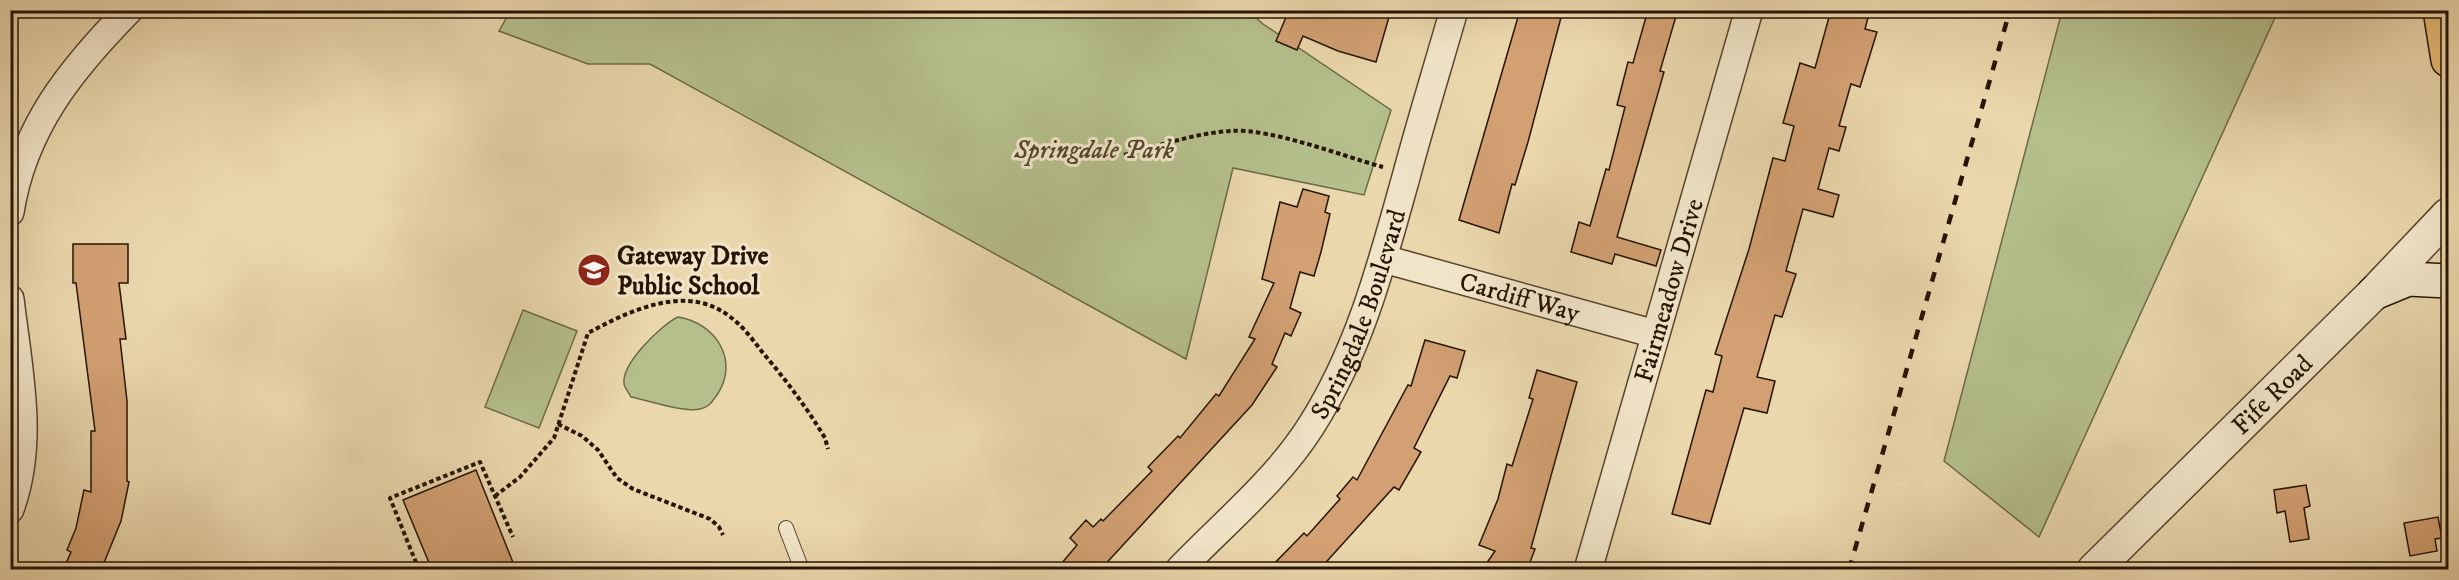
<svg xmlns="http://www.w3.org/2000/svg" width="2459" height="580" font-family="'IM FELL DW Pica',serif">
<rect width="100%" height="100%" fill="#ead7ac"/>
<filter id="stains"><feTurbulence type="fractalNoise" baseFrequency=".00333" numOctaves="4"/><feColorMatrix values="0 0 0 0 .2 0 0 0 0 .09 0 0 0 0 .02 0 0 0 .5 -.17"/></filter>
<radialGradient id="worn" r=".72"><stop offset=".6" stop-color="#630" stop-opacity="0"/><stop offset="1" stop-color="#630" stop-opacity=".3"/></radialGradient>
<!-- green -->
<g fill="#b4bf8b" stroke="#6d6a48" stroke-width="1.5">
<path d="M511 10 1248 11 1263 24 1391 110 1364 195 1233 168 1186 359 650 64H588L499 31Z"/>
<path d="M2062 11H2278L2039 537 1944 461Z"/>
<path d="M523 310 577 331 539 428 485 407Z"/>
<path d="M678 317C716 323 740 361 717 395 711 403 709 407 700 409 685 413 647 400 631 397 629 393 625 388 624 384 621 364 661 325 678 317Z"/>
</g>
<!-- building -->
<g fill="#d2a072" stroke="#261404" stroke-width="1.5">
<path d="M1289 10H1391L1376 62 1338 51 1303 36 1297 50 1276 41Z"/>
<path d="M1520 10H1563L1528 142 1515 185 1512 184 1499 233 1459 220Z"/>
<path d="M1648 10 1676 16 1660 71 1664 72 1617 237 1661 250 1656 266 1615 254 1612 264 1571 252 1579 222 1590 226 1606 169 1609 170 1625 107 1617 105 1628 62 1633 63Z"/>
<path d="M1831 10H1870L1865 29 1877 32 1860 87 1851 84 1839 126 1846 127 1839 151 1829 148 1818 189 1839 195 1833 217 1803 209 1786 271 1796 274 1782 317 1775 315 1757 377 1775 381 1767 413 1744 408 1710 524 1672 514 1706 390 1713 392 1722 356 1715 354 1749 249 1773 158 1785 161 1794 126 1783 123 1800 63 1815 68Z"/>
<path d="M1303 189 1329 196 1325 212 1330 214 1321 252 1314 276 1300 272 1290 308 1301 313 1291 336 1285 333 1272 364 1277 367 1252 405 1100 570H1056L1077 545 1070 538 1086 520 1093 527 1101 519 1103 521 1152 471 1148 467 1178 436 1180 438 1216 394 1219 396 1255 339 1249 337 1274 283 1262 279 1280 202 1297 207Z"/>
<path d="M73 244H128V283H119L126 339H120L127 401V481L129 482 121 521 101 570H63L71 552 67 550 76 528 84 490 91 492V431H95L76 283H73Z"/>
<path d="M1425 340 1465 351 1457 378 1450 376 1414 448 1421 452 1399 490 1394 487 1319 570H1268L1304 533 1307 536 1340 499 1337 496 1353 477 1357 480 1408 385 1411 386Z"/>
<path d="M1537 370 1577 382 1531 548 1535 549 1527 570H1482L1495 551 1479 545 1498 499 1507 464 1512 466 1533 399 1529 398Z"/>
<path d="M476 470 516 570H432L403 500Z"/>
<path d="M2306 485 2310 506 2304 508 2309 539 2290 542 2285 511 2277 513 2274 490Z"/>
<path d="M2438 517 2442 538 2435 539 2437 551 2410 556 2404 523Z"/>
</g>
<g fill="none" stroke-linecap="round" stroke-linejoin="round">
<!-- service casing -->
<g stroke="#57452e" stroke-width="16">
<path id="service" d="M786 528 802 570"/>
</g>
<!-- minor casing -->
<g stroke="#57452e" stroke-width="30">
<g id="minor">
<path d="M10 212C23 128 71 69 129 10"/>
<path id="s1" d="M1384 259 1655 334"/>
<path d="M10 299C18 368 35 441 10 509"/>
<path id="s2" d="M1179 570C1223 524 1277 480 1311 426 1360 349 1382 263 1406 177 1421 121 1438 66 1454 10"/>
<path id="s3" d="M1588 570 1749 10"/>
</g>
</g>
<!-- tertiary casing -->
<g stroke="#57452e" stroke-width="36">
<g id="tertiary">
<path id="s4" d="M2094 570 2374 293 2448 215"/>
</g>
</g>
<!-- secondary casing -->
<g stroke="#261404" stroke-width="36">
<path id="secondary" d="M2374 293 2408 279 2448 281"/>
</g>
<!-- primary casing -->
<g stroke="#261404" stroke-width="36">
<path id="primary" d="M2440 10 2448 60"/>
</g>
<!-- path -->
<g stroke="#261404" stroke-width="4" stroke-dasharray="4.5 3" stroke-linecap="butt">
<path d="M1124 155C1159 146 1195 133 1231 131 1271 128 1342 156 1383 167"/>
<path d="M558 424 582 436 598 450 617 478 633 489 710 519 719 527 723 535"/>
<path d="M495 496 520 477 554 438 588 333C629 311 686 283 729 316 743 326 753 340 763 353 786 380 807 408 825 438L828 449"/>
<path d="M419 570 390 498 480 462 513 537"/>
</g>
<!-- service -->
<use href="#service" stroke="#f1e5c9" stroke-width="14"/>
<!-- minor -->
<use href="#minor" stroke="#f1e5c9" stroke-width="27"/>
<!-- tertiary -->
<use href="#tertiary" stroke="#f1e5c9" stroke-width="33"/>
<!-- secondary -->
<use href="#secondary" stroke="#f1e5c9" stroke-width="33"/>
<!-- primary -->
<use href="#primary" stroke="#e5bc76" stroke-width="33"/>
<!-- rail -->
<path stroke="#261404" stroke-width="4.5" stroke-dasharray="10 10" stroke-linecap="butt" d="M1849 570 2010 10"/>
</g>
<!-- icons -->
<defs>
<g id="school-disc" transform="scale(1.725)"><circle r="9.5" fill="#8f2418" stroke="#f1e5c9"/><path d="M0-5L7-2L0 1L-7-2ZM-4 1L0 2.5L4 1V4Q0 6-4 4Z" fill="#fff"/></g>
</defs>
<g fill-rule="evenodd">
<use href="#school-disc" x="594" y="270"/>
</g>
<g text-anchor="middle" stroke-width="6" stroke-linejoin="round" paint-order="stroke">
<!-- park labels -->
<g font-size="26" font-style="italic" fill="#51472c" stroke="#f1e5c9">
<text x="1094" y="158">Springdale Park</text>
</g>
<!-- poi labels -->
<g font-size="26" font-weight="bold" fill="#261404" stroke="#f1e5c9" text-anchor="start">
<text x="617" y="264">Gateway Drive<tspan x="617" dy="30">Public School</tspan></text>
</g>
<!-- street labels -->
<g font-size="26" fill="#261404" stroke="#f1e5c9">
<text dy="9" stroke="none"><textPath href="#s3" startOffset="291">Fairmeadow Drive</textPath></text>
<text dy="9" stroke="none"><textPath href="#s1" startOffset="141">Cardiff Way</textPath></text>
<text dy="9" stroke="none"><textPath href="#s2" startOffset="318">Springdale Boulevard</textPath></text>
<text dy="9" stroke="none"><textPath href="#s4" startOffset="250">Fife Road</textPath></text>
</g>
</g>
<!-- margin -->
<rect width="2459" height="580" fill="none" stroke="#ead7ac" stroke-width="36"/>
<rect x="12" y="12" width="2435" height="556" fill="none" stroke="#261404" stroke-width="3"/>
<rect x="18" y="18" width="2423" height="544" fill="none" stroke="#261404" stroke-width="1.5"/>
<rect width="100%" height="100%" filter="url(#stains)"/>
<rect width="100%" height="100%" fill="url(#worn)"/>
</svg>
